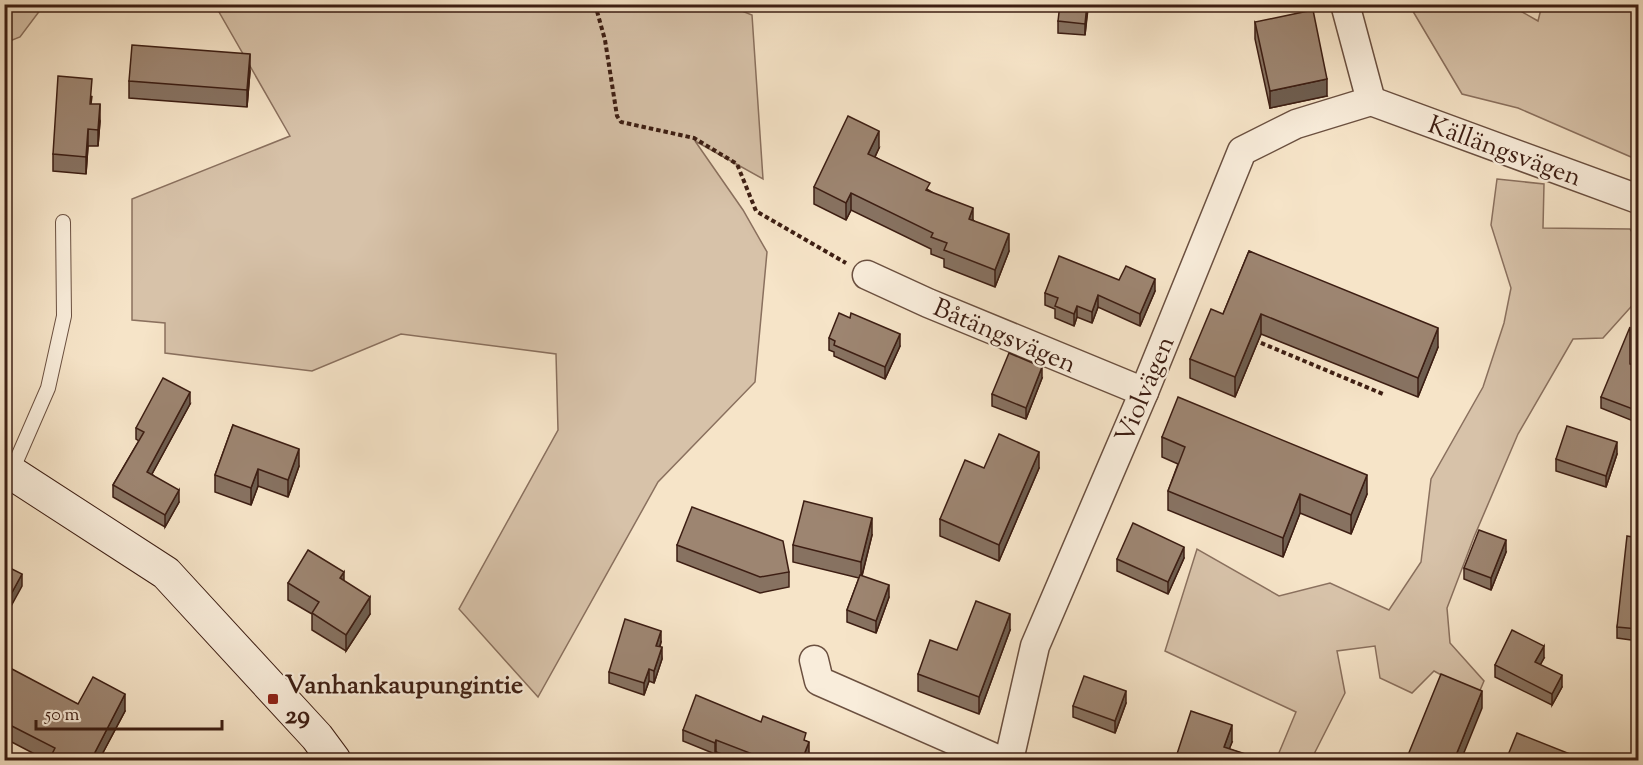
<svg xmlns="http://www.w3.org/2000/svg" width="1643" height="765" font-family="'Sorts Mill Goudy',serif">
<rect width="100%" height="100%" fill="#f6e4c8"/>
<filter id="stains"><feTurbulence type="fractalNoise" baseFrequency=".00333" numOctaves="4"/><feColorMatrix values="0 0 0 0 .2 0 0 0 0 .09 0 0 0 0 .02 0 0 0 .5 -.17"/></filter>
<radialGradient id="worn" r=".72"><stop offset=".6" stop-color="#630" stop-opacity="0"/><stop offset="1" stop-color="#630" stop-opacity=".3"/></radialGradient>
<!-- green -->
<g fill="#d7c2a9" stroke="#8a705e" stroke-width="1.5">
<path d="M5 4H44V5L20 37 5 43Z"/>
<path d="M215 5H727L752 15 763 179 695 141 743 210 767 252 755 382 658 482 538 697 459 609 558 430 556 354 401 334 312 371 165 353V323L132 320V199L290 136Z"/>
<path d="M1418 5H1510L1538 21 1542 5H1638V160L1518 108 1462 94 1411 8Z"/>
<path d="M1497 179 1544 184 1543 228 1630 229 1638 241V299L1603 338 1573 339 1518 434 1474 537 1447 608 1450 643 1484 681 1478 695 1434 671 1412 693 1380 678 1375 646 1337 651 1345 693 1311 760H1276L1296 712 1165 651 1197 549 1279 596 1330 583 1389 610 1421 562 1431 479 1483 387 1504 323 1511 288 1491 225Z"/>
</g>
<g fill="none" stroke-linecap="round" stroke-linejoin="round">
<!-- lane casing -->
<g stroke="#6b5040" stroke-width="16">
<path id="lane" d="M11 473 48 388 64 316 63 222"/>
</g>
<!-- street casing -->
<g stroke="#6b5040" stroke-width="31">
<g id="street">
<path d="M1345 4 1371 101"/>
<path d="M1371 101 1638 199"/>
<path d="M867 275 928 303 1144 392"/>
<path d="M814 660 819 681 999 760"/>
<path d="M1009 760 1035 646 1144 392 1242 151 1296 124 1371 101"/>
</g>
</g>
<!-- secondary casing -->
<g stroke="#3d1e13" stroke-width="35">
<path id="secondary" d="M4 468 166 573 317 737 334 760"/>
</g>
<!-- path -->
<g stroke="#3d1e13" stroke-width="4" stroke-dasharray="4.5 3" stroke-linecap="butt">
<path d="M595 4 605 40 617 116 621 122 694 138 737 164 756 211 846 263"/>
<path d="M1254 340 1383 394"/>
</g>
<!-- lane -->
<use href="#lane" stroke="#f9eddb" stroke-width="14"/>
<!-- street -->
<use href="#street" stroke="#f9eddb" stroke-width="28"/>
<!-- secondary -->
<use href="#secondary" stroke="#f9eddb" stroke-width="33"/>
</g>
<!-- wall -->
<g fill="#877261" stroke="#3d1e13" stroke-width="1.5">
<path d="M1088 4 1085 35 1058 33V21Z"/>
<path d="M1255 22 1327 96 1270 108 1255 39Z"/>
<path d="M250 71 247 107 129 98V81Z"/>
<path d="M92 96 91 104 100 121 98 146H88L86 174 53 171V154Z"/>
<path d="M879 148 875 157 930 191 973 220 1009 251 995 287 944 267V259L931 254V249L851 210 846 220 814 204V187Z"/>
<path d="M1249 251 1438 347 1418 397 1261 334 1235 397 1190 378V359L1223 314Z"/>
<path d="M1119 280 1155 291 1140 326 1098 307 1092 323 1077 317 1074 326 1055 318V309L1045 305V293Z"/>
<path d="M850 318 900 346 885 379 834 356V352L829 350V338Z"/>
<path d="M1630 364 1638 367V423L1601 408V397Z"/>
<path d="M1042 378 1026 419 992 406V394Z"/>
<path d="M190 404 152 474 179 502 165 527 113 497V485L139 441 136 439V428Z"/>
<path d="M233 425 299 466 288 497 258 486 251 505 215 492V475Z"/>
<path d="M1162 437 1367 494 1351 534 1300 513 1283 557 1168 510V491L1178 464 1162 457Z"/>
<path d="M1617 454 1606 487 1556 471V459Z"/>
<path d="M984 468H1039L999 561 940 536V519Z"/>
<path d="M872 535 862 576 889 597 876 633 847 622V610L859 578 793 562V545Z"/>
<path d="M1638 538V641L1617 638V627Z"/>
<path d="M677 545 789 572V587L760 593 677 561Z"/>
<path d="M1506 552 1491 590 1464 579V568Z"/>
<path d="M1184 558 1168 594 1117 571V559Z"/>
<path d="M344 581 370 614 346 651 312 630V614L288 600V583Z"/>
<path d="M1010 630 979 714 918 691V674L957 650Z"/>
<path d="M661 642 660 647 662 659 654 683 649 681 644 695 609 683V672Z"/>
<path d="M1544 658 1540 665 1562 687 1552 705 1495 677V665Z"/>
<path d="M4 684 78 704 125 711 99 760H46L4 738Z"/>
<path d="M1126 703 1115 733 1073 717V706Z"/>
<path d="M683 730 806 741 809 754 806 760H739L716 752 715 754 683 741Z"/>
<path d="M1232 742 1229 749 1261 760H1177V754Z"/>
</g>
<!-- shaded-wall -->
<g fill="#6e5d4f" stroke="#3d1e13" stroke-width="1.5">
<path d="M1087 4 1088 9 1085 35V24Z"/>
<path d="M250 54V71L247 107V90Z"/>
<path d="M1327 79V96L1270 108V91Z"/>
<path d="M100 104V121L98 146V130Z"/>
<path d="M88 129V146L86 174V157Z"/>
<path d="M879 131V148L868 171V154Z"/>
<path d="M851 193V210L846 220V203Z"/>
<path d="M973 208V225L969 219Z"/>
<path d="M1009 234V251L995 287V270Z"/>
<path d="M1155 279V291L1140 326V314Z"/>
<path d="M1098 295V307L1092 323V312Z"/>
<path d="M1077 306V317L1074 326V314Z"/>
<path d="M1261 314V334L1235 397V377Z"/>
<path d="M1438 328V347L1418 397V378Z"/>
<path d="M900 334V346L885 379V367Z"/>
<path d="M1042 367V378L1026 419V408Z"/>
<path d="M190 392V404L147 483V472Z"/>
<path d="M1617 442V454L1606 487V476Z"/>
<path d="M299 449V466L288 497V480Z"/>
<path d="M1039 452V468L999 561V545Z"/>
<path d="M258 469V486L251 505V488Z"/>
<path d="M1367 475V494L1351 534V515Z"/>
<path d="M179 490V502L165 527V515Z"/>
<path d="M1300 494V513L1283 557V538Z"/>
<path d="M872 518V535L861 579V562Z"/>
<path d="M1506 540V552L1491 590V578Z"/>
<path d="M1184 547V558L1168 594V582Z"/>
<path d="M344 572V589L340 578Z"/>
<path d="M22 574V586L4 619V607Z"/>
<path d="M889 585V597L876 633V621Z"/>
<path d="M370 597V614L346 651V635Z"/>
<path d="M1010 614V630L979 714V697Z"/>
<path d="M661 631V642L656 657V646Z"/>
<path d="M1544 646V658L1535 674V662Z"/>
<path d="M662 647V659L654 683V671Z"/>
<path d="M649 669V681L644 695V683Z"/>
<path d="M1562 675V687L1552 705V694Z"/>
<path d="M1126 691V703L1115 733V721Z"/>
<path d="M1482 691V708L1461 760H1454Z"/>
<path d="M125 694V711L99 760H91Z"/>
<path d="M1232 725V742L1225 760 1224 747Z"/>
<path d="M716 740V752L715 754V743Z"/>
<path d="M809 742V754L806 760H802Z"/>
</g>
<!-- building -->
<g fill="#9d8571" stroke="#3d1e13" stroke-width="1.5">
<path d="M1060 4H1087L1085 24 1058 21Z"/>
<path d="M1313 10 1327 79 1270 91 1255 22Z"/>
<path d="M132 45 250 54 247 90 129 81Z"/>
<path d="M58 76 92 79 90 104H100L98 130 88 129 86 157 53 154Z"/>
<path d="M848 116 879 131 868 154 930 183 926 190 973 208 969 219 1009 234 995 270 944 250 947 243 931 237 933 233 851 193 846 203 814 187Z"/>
<path d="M1249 251 1438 328 1418 378 1261 314 1235 377 1190 359 1211 309 1223 314Z"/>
<path d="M1059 256 1119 280 1126 266 1155 279 1140 314 1098 295 1092 312 1077 306 1074 314 1055 306 1058 298 1045 293Z"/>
<path d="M839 313 850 318 851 313 900 334 885 367 834 345 835 341 829 338Z"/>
<path d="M1630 327V364L1638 367V411L1601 397Z"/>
<path d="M1009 353 1042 367 1026 408 992 394Z"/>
<path d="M163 378 190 392 147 472 179 490 165 515 113 485 144 432 136 428Z"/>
<path d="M1178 397 1367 475 1351 515 1300 494 1283 538 1168 491 1185 447 1162 437Z"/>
<path d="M233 425 299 449 288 480 258 469 251 488 215 475Z"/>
<path d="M1567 426 1617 442 1606 476 1556 459Z"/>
<path d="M999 434 1039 452 999 545 940 519 965 460 984 468Z"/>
<path d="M804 501 872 518 861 562 793 545Z"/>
<path d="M692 507 783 541 789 572 760 577 677 545Z"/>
<path d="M1133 523 1184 547 1168 582 1117 559Z"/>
<path d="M1479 530 1506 540 1491 578 1464 568Z"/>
<path d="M1627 536 1638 538V629L1617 627Z"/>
<path d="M308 550 344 572 340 578 370 597 346 635 312 613 319 602 288 583Z"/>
<path d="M4 565 22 574 4 607Z"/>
<path d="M860 575 889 585 876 621 847 610Z"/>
<path d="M976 601 1010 614 979 697 918 674 930 640 957 650Z"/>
<path d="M625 619 661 631 656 646 662 647 654 671 649 669 644 683 609 672Z"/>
<path d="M1512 630 1544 646 1535 662 1562 675 1552 694 1495 665Z"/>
<path d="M12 669 78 704 93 677 125 694 91 760H49L55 748 4 722 6 716 4 715V684Z"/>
<path d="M1441 674 1482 691 1454 760H1406Z"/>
<path d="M1084 676 1126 691 1115 721 1073 706Z"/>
<path d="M696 695 761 722 763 716 806 733 804 740 809 742 802 760H768L716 740 715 743 683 730Z"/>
<path d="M1191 711 1232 725 1224 747 1261 759 1260 760H1197L1177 754Z"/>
<path d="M1517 733 1585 760H1506Z"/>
<path d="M813 756 827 760H812Z"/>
</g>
<!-- markers -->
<rect fill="#8f2418" stroke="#f9eddb" stroke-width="2" x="267" y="693" width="12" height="12" rx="3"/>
<g text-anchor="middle" stroke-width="4.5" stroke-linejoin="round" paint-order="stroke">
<!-- street labels -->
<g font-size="26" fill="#3d1e13" stroke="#f9eddb">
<text transform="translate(1505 150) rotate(20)" y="9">Källängsvägen</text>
<text transform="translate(1005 335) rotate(23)" y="9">Båtängsvägen</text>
<text transform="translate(1144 389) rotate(-67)" y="9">Violvägen</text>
</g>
<!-- poi labels -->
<g font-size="26" font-weight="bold" fill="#3d1e13" stroke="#f9eddb" text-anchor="start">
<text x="285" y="693">Vanhankaupungintie<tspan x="285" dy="30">29</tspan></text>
</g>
</g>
<!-- margin -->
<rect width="1643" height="765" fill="none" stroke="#f6e4c8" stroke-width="24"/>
<rect x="6" y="6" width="1631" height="753" fill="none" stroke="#3d1e13" stroke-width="3"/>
<rect x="12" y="12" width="1619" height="741" fill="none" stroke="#3d1e13" stroke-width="1.5"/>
<!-- scale -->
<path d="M36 720v9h186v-9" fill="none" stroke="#3d1e13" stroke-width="3"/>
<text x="45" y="720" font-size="18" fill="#3d1e13" stroke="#f9eddb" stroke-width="4.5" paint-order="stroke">50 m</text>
<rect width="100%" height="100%" filter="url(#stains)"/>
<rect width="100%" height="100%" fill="url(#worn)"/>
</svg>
